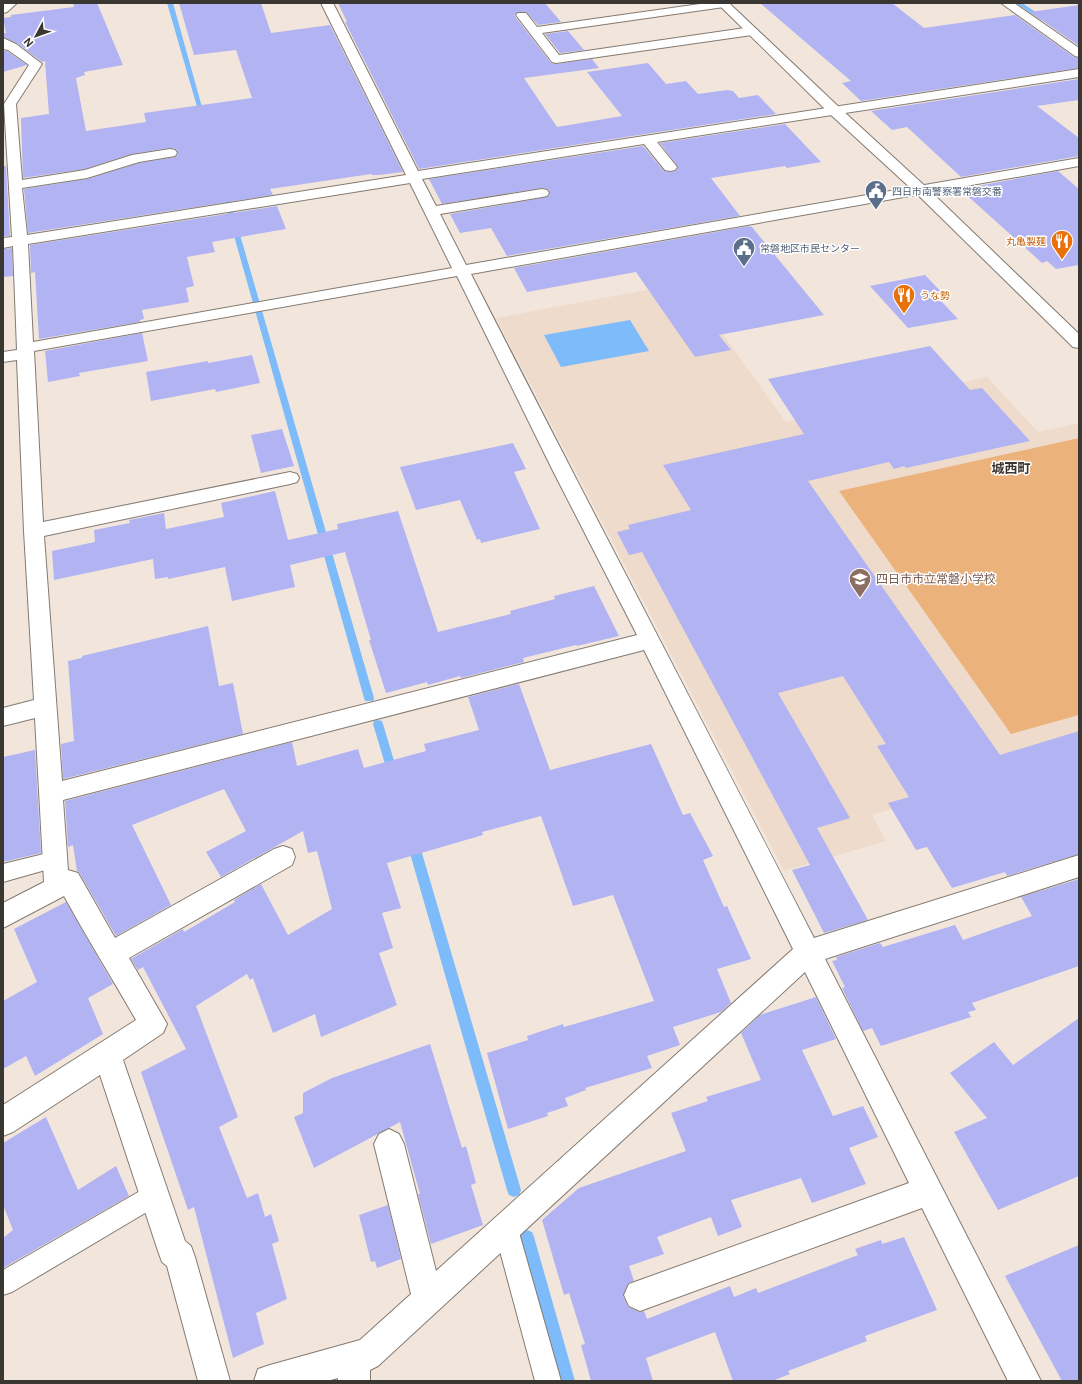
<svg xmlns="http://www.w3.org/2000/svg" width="1082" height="1384" font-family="Roboto,'Noto Sans JP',sans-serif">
<rect width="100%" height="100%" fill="#f2e6dc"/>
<!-- education -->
<path fill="#eedbcb" d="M673 285 701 304 786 422 987 377 1038 432 1079 423V754L872 815 886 841 784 871 496 318Z"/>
<!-- green -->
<path fill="#ecb27b" d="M1079 438V715L1011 734 839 491Z"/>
<!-- water -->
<path fill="#7dbbfa" d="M630 320 649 351 561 367 544 335Z"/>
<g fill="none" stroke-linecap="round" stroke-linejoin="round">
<!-- stream -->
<g fill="#7dbbfa" fill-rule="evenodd">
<path d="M167 3H173L205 118 200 117Z"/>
<path d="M1016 3H1022L1046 19 1041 20Z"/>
<path d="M227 198 230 200 374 698 373 701H365L364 698 224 200Z"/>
<path d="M378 720 382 721 383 724 398 774 397 777 393 778 389 777 388 774 373 724 374 721Z"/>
<path d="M413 838 417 840 419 843 521 1190 519 1195 514 1197 509 1195 507 1190 407 843 409 840Z"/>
<path d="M527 1230 532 1232 534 1237 575 1381H561L520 1237 522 1232Z"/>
</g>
</g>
<!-- building -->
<g fill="#b1b3f3">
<path d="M73 3H97L123 65 84 72 85 75 76 78 86 131 146 122 144 113 252 98 236 50 194 55 179 3H261L271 33 330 25 403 172 379 175H372L371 174 270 189 273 195 28 233 24 189 87 179 139 163 175 157 178 154 176 149 170 148 132 154 85 169 23 178 21 118 49 114 45 61 42 62 17 43 3 37V33H6L3 18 11 17V15L74 7Z"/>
<path d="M338 3H545L561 22 538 25 526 12H518L514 15 551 63 556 64 592 59 599 68 524 78 557 127 622 116 587 72 648 63 666 84 686 81 698 94 727 90 733 91 739 98 758 95 776 114 419 169 345 22H347Z"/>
<path d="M760 3H892L924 28 1015 15 1074 57 1079 58V68L861 101 842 83 851 81Z"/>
<path d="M1079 5V46L1030 12Z"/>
<path d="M568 31 584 50 560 53 545 34Z"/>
<path d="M3 51H7L27 65 3 72Z"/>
<path d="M1079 79V100L1037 106 1079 138V156L961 177 907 127 892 130 871 111Z"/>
<path d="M785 124 821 162 787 168 785 166 711 178 740 216 507 256 491 228 460 233 450 214 547 197 550 194 548 189 542 188 442 204 429 179 643 146 664 171 670 172 676 171 678 167 660 143Z"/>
<path d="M3 166H6L10 236H3Z"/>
<path d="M1058 171 1079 189V265L1056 269 1047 261 1042 263 961 190 973 188 972 187Z"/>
<path d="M277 206 286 229 212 242 215 252 187 257 194 286 186 288 189 302 142 310 144 319 140 320V322L39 339 35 272 31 273 30 245Z"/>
<path d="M749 226 752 227 824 315 719 335 731 350 695 357 636 272 527 292 514 268Z"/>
<path d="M12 248 13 276 3 277V249Z"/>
<path d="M925 275 949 300 941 301 958 319 908 328 870 286Z"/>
<path d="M142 333 148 361 79 373 80 376 48 382 45 351Z"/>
<path d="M930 346 970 390 982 388 1030 441 906 468 904 466 894 469 889 462 808 481 1000 755 1079 731V854L1007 876 1005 872 952 888 927 847 916 850 888 803 909 797 877 746 886 744 843 676 778 693 850 818 817 828 868 920 824 933 792 870 810 865 642 552 629 555 617 532 630 529 628 525 691 510 663 465 804 434 768 379Z"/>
<path d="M252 355 260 383 216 392 215 389 151 401 146 372 208 361V363Z"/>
<path d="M282 429 294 466 261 473 251 435Z"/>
<path d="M513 443 526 469 514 472 540 529 481 543 480 539 477 540 460 500 416 510 400 467Z"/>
<path d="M275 491 288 540 338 529 337 524 398 511 438 632 511 614 510 611 555 599 554 596 594 586 619 636 577 646 576 645 523 658 524 662 461 678 460 676 428 685 427 682 386 693 369 640H371L345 552 290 565 295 587 232 601 225 567 168 579V577L155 579 153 559 54 580 52 551 95 542 94 530 130 523 129 520 164 513 166 529 224 517 221 503Z"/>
<path d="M208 626 219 686 233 683 243 734 63 779 61 744 74 741 68 661 82 658V656Z"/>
<path d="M519 684 550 770 651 744 683 815 690 813 713 856 703 860 724 907 727 906 751 959 717 969 731 1003 721 1012 673 1027 680 1045 647 1056 652 1068 585 1088 586 1090 565 1098 568 1106 547 1113 548 1116 508 1129 487 1053 528 1040 527 1036 563 1024 564 1027 654 1001 613 895 573 906 541 816 482 832 483 835 387 863 401 908 382 913 393 948 379 953 397 1005 321 1037 315 1014 273 1033 253 978 250 980 247 974 196 1006 238 1117 219 1127 247 1198 258 1193 265 1217 271 1214 279 1241 272 1244 287 1299 256 1313 264 1344 233 1358 194 1207 188 1210 141 1072 186 1049 143 967 138 970 131 959 183 929 184 932 235 902 234 900 261 884 288 935 332 909 317 851 308 853 303 831 221 877 206 852 246 831 224 789 132 825 171 905 116 936 79 872 77 871 73 845 68 847 65 801 292 742 297 766 358 749 364 768 426 751 424 744 479 730 468 697Z"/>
<path d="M35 750 41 853 3 862V757Z"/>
<path d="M1079 879V966L972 1003 976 1010 968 1012 971 1017 881 1046 872 1028 863 1031 842 988 845 987 832 961 837 960 836 957 880 943 883 947 955 925 963 940 1032 916 1021 897Z"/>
<path d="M66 902 113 984 88 998 103 1034 35 1076 26 1056 3 1069V1001L37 982 14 929Z"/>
<path d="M816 997 836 1039 802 1050 833 1116 863 1106 878 1137 849 1148 866 1184 812 1203 801 1178 731 1200 742 1227 718 1236 711 1217 657 1237 664 1254 629 1266 634 1281 628 1283 623 1296 628 1307 639 1312 644 1311 647 1319 730 1286 734 1297 756 1288 758 1293 858 1255 855 1249 881 1240 882 1244 904 1237 937 1310 865 1336 867 1341 788 1371 790 1374 772 1381H733L715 1332 646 1358 653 1381H591L581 1345 585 1344 569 1293 564 1295 542 1220 579 1188 686 1151 671 1113 708 1101 706 1097 761 1080 741 1033 760 1015Z"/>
<path d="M1079 1018V1176L998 1210 954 1132 987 1118 950 1073 994 1042 1013 1065Z"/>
<path d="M430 1044 462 1148 466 1146 476 1183 471 1185 483 1225 431 1244 418 1194H420L400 1122 314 1168 294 1117 303 1113V1093L332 1078Z"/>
<path d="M46 1117 78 1190 116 1166 129 1196 3 1268V1238L13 1230 3 1205V1143Z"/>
<path d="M388 1205 401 1259 377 1268 375 1261 371 1262 359 1215Z"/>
<path d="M1079 1245V1381H1062L1005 1276Z"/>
</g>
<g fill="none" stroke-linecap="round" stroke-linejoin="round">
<!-- lane casing -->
<g stroke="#847a71" stroke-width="2">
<g id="lane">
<path d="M56 851 63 853 66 859 63 865 3 882V864Z"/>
<path d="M154 1183 162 1187 166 1195 162 1203 12 1292 3 1295V1270Z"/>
<path d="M506 1217 514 1221 518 1229 561 1381H535L494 1229 498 1221Z"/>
</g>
</g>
<!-- street casing -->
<g stroke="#847a71" stroke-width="2">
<g id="street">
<path d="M4 3H17L7 12 3 13Z"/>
<path d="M321 3H333L418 171 1079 69V77L657 142 677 167 675 170 670 171 665 170 644 144 422 179 436 206 542 189 547 190 549 193 547 196 542 197 440 214 466 265 1079 158V166L471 274C584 496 700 716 814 938L1079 855V877L825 959 1041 1381H1008L922 1208 640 1311 629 1306 624 1295 629 1284 909 1183 805 972 378 1366 370 1370V1381H338V1378L327 1381H254L258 1369 270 1365 360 1340 411 1294 374 1144 379 1134 389 1129 399 1134 404 1144 436 1271 793 949 644 650 63 800 68 870 78 873 115 938 274 849 283 846 292 849 295 857 292 865 129 958 167 1024 163 1033 123 1060 185 1241 191 1246 195 1257 230 1381H198L167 1266 162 1262 158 1251 100 1075 13 1132 3 1136V1105L136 1020C112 978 87 938 64 896L3 928V903L44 882 35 718 3 726V708L34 700 24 531 17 360 3 362V352L17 350 13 246 3 248V238L12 237 4 104 29 65 8 50 3 49V38L16 44 42 64 16 104 22 180 85 170 132 155 170 149 175 150 177 153 175 156 139 162 87 178 22 188 27 235 406 175ZM410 183 452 268 33 342 28 244ZM457 276 552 469 637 635 62 781 44 536 290 484 297 482 299 478 297 474 290 472 43 522 34 351Z"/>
<path d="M707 3 730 4 728 6 724 7 542 33 559 55 752 27 756 29 758 31 756 33 752 35 556 63 552 62 516 15 518 13H526L537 27Z"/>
<path d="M1001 3H1014L1079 48V57L1075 56Z"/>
</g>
</g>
<!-- secondary casing -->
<g stroke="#847a71" stroke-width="2">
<path id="secondary" d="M717 3H729L841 109 926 187 1079 334V348L1073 347 916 193 831 115Z"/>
</g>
<!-- lane -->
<use href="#lane" fill="#fff" fill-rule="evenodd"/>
<!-- street -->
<use href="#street" fill="#fff" fill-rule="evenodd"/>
<!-- secondary -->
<use href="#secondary" fill="#fff" fill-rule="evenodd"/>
</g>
<!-- icons -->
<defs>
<g id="civic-pin" transform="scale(1.15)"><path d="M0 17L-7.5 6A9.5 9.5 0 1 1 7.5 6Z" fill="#5c6f8a" stroke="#fff"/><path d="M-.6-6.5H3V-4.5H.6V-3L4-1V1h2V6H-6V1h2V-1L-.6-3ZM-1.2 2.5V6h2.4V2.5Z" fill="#fff"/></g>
<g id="restaurant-pin" transform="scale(1.15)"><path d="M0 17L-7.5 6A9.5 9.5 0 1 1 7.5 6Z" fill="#e8710a" stroke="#fff"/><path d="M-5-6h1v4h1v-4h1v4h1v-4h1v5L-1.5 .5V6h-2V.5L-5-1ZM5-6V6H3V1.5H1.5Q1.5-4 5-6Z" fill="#fff"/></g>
<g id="school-pin" transform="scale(1.15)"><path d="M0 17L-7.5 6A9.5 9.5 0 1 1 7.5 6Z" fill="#8d6e63" stroke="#fff"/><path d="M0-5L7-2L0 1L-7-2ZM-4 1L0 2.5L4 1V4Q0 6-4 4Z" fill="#fff"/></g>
</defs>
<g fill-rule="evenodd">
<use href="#civic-pin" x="876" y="191"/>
<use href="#restaurant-pin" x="1062" y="241"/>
<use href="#civic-pin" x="744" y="248"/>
<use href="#restaurant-pin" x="904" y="295"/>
<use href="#school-pin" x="860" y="579"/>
</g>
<g text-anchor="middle" stroke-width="3" stroke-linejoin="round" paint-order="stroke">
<!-- far-service labels -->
<g font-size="10" fill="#4e5e75" stroke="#fff" text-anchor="start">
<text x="892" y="195">四日市南警察署常磐交番</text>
<text x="760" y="252">常磐地区市民センター</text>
</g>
<!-- far-food labels -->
<g font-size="10" fill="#c56008" stroke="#fff" text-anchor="end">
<text x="1046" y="245">丸亀製麺</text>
<text x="920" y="299" text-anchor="start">うな勢</text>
</g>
<!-- education labels -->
<g font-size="12" fill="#785e54" stroke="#fff" text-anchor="start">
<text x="876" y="583">四日市市立常磐小学校</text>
</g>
<!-- neighbourhood labels -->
<g font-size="13" font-weight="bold" fill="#3d342d" stroke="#fff">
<text x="1011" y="473">城西町</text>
</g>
</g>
<!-- border -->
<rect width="1082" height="1384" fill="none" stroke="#3a3632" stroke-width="8"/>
<!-- north arrow -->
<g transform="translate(36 36) rotate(229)" stroke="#ffffff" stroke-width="3" paint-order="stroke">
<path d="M0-3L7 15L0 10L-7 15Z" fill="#3a3632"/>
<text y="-6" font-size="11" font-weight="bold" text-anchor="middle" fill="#3a3632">N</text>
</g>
</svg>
